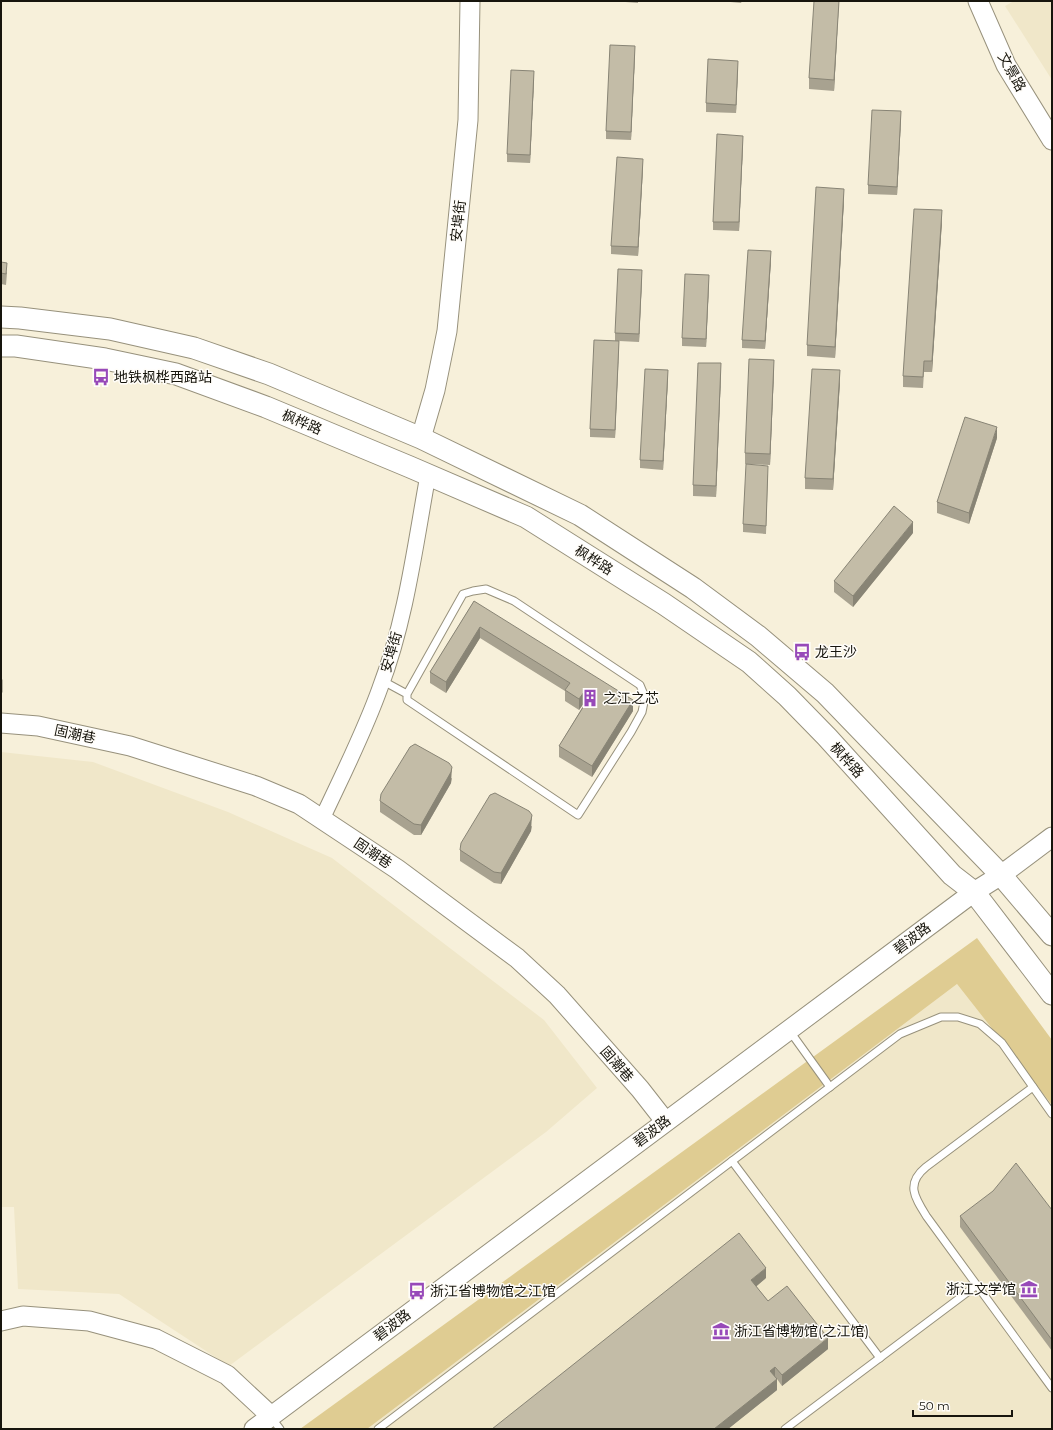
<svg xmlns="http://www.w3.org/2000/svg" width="1053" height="1430" font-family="Montserrat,'Noto Sans SC',sans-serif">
<rect width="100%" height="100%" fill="#f7f0da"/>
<!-- built -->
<g fill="#f0e7c9">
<path d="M1014 1H1052V80L1005 6Z"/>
<path d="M1 752 93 762 228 812 332 858 544 1020 597 1088 546 1132 229 1366 119 1294 18 1289 14 1207H1Z"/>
<path d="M957 984 1052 1105V1429H367Z"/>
</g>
<!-- green -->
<path fill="#dfcc92" d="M977 938 1052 1040V1105L957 984 367 1429H300Z"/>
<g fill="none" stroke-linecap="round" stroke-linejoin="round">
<!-- service casing -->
<g stroke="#97917c" stroke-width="9">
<g id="service">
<path d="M383 681 407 694 463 594 473 591 486 589 514 601 640 685 645 697 642 712 631 732 578 815 407 700V694"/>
<path d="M789 1030 830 1087"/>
<path d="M1033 1087 926 1167C905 1184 915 1198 927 1217L1052 1388"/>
<path d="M732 1161 880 1358"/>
<path d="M271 1417 280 1429"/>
<path d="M378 1429 900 1034 941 1017H958L980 1024 1002 1043 1052 1114"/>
<path d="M785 1429 977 1285"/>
</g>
</g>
<!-- minor casing -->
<g stroke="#97917c" stroke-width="17">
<path id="minor" d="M322 819C342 776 364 733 380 688 406 620 415 546 428 475"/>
</g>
<!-- tertiary casing -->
<g stroke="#97917c" stroke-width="21">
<g id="tertiary">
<path d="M978 1 1006 65 1052 140"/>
<path d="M421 438 435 390 447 331 468 120 470 1"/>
<path d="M1 723 38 726 130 746 256 786 299 804 397 869 517 958 557 995 640 1089 665 1121"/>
<path d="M1 1321 23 1316 89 1321 156 1339 227 1375 271 1416"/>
<path d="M254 1429 974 892 1001 875 1052 837"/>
</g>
</g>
<!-- secondary casing -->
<g stroke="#97917c" stroke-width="23">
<g id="secondary">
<path d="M1 317 20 318 110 329 194 348 269 374 421 438 580 515 693 588 758 636 825 693 1001 875 1052 935"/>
<path d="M1 346H16L105 359 176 374 266 407 410 467 526 517 664 604 749 662 787 696 827 737 952 875 974 892 1052 994"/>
</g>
</g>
<!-- service -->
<use href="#service" stroke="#fff" stroke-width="7"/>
<!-- minor -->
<use href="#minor" stroke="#fff" stroke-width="15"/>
<!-- tertiary -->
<use href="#tertiary" stroke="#fff" stroke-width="19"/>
<!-- secondary -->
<use href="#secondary" stroke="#fff" stroke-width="21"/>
</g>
<!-- wall -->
<g fill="#a8a290">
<path d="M613 1H638V3Z"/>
<path d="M720 1H742L741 3Z"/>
<path d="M839 1 834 91 809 89V78Z"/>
<path d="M635 54 631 140 606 139V131Z"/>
<path d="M738 69 736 113 706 112V103Z"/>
<path d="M534 80 530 163 507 162V154Z"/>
<path d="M901 119 897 195 868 194V185Z"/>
<path d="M743 145 739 231 713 230V222Z"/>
<path d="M643 167 638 256 611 254V246Z"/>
<path d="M844 200 835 358 807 356V345Z"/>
<path d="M942 221 932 372H924L923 388 903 387V376Z"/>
<path d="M771 260 765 349 742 348V340Z"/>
<path d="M1 262 7 273 6 285 1 284Z"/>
<path d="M642 278 639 342 619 341 615 438 590 437V429L615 341V333Z"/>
<path d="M709 283 706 347 682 346V338Z"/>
<path d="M774 371 770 465 745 464V453Z"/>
<path d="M721 374 716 497 693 496V485Z"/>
<path d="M668 378 663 470 640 468V460Z"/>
<path d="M840 381 833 490 805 489V478Z"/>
<path d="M997 438 969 524 937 513V502Z"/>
<path d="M768 474 766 534 743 532V524Z"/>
<path d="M913 533 853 607 834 592V581Z"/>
<path d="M474 601 633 711 592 777 559 757V746L585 703H584L579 710 565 701V691L480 638 446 693 430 683V672Z"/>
<rect x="1" y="680" width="1" height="23"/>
<path d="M452 778 451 783 421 835H414L380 812V801Z"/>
<path d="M532 826 531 831 501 884 494 883 460 861V850Z"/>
<path d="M1052 1210V1351L960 1227V1216Z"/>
<path d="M766 1278 756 1286 768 1301 828 1349 782 1386 777 1379V1390L728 1429H492Z"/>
</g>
<!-- shaded-wall -->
<g fill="#888475">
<path d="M839 1 834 91V80Z"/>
<path d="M635 46V54L631 140V132Z"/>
<path d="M738 61V69L736 113V105Z"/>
<path d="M534 71V80L530 163V155Z"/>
<path d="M901 111V119L897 195V187Z"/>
<path d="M743 136V145L739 231V222Z"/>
<path d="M643 159V167L638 256V247Z"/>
<path d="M844 189V200L835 358V347Z"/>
<path d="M942 210V221L932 372V361Z"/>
<path d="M771 251V260L765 349V341Z"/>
<path d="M642 270V278L639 342V334Z"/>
<path d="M709 275V283L706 347V339Z"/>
<path d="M619 341V349L615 438V430Z"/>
<path d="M774 360V371L770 465V454Z"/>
<path d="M721 363V374L716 497V486Z"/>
<path d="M668 370V378L663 470V461Z"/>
<path d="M840 370V381L833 490V479Z"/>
<path d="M997 427V438L969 524V513Z"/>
<path d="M913 522V533L853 607V596Z"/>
<path d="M480 627V638L446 693V682Z"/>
<path d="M584 692V703L579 710V699Z"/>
<path d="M633 700V711L592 777V766Z"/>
<path d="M452 767 451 783 421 835V825Z"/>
<path d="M532 815 531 831 501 884V873Z"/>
<path d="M766 1268V1278L751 1291V1280Z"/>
<path d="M828 1338V1349L782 1386V1375Z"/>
<path d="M775 1367V1378L770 1371Z"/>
<path d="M777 1379V1390L728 1429H714Z"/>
</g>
<!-- building -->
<g fill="#c3bca7" stroke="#888475">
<path d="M814 1H839L834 80 809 78Z"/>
<path d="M610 45 635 46 631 132 606 131Z"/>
<path d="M708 59 738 61 736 105 706 103Z"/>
<path d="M511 70 534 71 530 155 507 154Z"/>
<path d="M872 110 901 111 897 187 868 185Z"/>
<path d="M717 134 743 136 739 222H713Z"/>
<path d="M617 157 643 159 638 247 611 246Z"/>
<path d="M816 187 844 189 835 347 807 345Z"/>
<path d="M914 209 942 210 932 361H924L923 377 903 376Z"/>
<path d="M748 250 771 251 765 341 742 340Z"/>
<path d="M1 262 7 263 6 274 1 273Z"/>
<path d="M618 269 642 270 639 334 615 333Z"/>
<path d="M685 274 709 275 706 339 682 338Z"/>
<path d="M594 340 619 341 615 430 590 429Z"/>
<path d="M749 359 774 360 770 454 745 453Z"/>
<path d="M698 363H721L716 486 693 485Z"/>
<path d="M645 369 668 370 663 461 640 460Z"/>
<path d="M812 369 840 370 833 479 805 478Z"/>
<path d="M965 417 997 427 969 513 937 502Z"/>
<path d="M746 464 768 466 766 526 743 524Z"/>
<path d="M894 506 913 522 853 596 834 581Z"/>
<path d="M474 601 633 700 592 766 559 746 590 696 584 692 579 699 565 690 570 683 480 627 446 682 430 672Z"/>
<rect x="1" y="680" width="1" height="12"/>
<path d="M415 744 449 763 452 767 451 772 421 825 414 824 380 801 381 794 410 747Z"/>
<path d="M495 793 529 811 532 815 531 820 501 873 494 872 460 850 461 843 490 795Z"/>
<path d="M1016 1163 1052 1210V1340L960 1216 993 1191Z"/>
<path d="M739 1233 766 1268 751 1280 768 1301 787 1286 828 1338 782 1375 775 1367 770 1371 777 1379 714 1429H492Z"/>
</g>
<!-- icons -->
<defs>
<g id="bus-bare" transform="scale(1.38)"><path d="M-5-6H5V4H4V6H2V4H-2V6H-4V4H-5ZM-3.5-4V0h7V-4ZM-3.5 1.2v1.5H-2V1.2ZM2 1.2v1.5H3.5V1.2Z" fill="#9749b9" stroke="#fffdf9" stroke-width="2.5" paint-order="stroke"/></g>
<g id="building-bare" transform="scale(1.38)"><path d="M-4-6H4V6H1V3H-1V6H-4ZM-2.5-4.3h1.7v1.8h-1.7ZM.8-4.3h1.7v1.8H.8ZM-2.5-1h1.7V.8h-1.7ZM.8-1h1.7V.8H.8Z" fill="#9749b9" stroke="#fffdf9" stroke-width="2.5" paint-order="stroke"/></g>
<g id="museum-bare" transform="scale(1.38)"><path d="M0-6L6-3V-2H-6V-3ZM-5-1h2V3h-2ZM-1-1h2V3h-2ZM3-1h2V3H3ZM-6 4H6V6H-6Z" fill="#9749b9" stroke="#fffdf9" stroke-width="2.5" paint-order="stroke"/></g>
</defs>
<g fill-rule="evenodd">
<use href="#bus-bare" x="101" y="377"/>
<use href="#bus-bare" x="802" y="652"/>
<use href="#building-bare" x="590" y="698"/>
<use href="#museum-bare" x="1029" y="1289"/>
<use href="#bus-bare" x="417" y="1291"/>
<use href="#museum-bare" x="721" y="1331"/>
</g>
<g text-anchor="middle" stroke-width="3" stroke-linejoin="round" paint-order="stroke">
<!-- street labels -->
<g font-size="14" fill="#17150d" stroke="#fffdf9">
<text transform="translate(1012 72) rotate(61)" y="5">文景路</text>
<text transform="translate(458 221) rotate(-84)" y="5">安埠街</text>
<text transform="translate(302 422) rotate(23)" y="5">枫桦路</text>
<text transform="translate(594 560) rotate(32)" y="5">枫桦路</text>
<text transform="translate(391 652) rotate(-74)" y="5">安埠街</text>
<text transform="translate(75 734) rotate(12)" y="5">固潮巷</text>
<text transform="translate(847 760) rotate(48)" y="5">枫桦路</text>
<text transform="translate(373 853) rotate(34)" y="5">固潮巷</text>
<text transform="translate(912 938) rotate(-37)" y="5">碧波路</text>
<text transform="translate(617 1064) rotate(49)" y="5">固潮巷</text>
<text transform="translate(652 1131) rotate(-37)" y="5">碧波路</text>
<text transform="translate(392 1325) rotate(-37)" y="5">碧波路</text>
</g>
<!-- poi labels -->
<g font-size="14" fill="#17150d" stroke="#fffdf9" text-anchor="start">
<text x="114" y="382">地铁枫桦西路站</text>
<text x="815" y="657">龙王沙</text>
<text x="603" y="703">之江之芯</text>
<text x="1016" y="1294" text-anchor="end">浙江文学馆</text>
<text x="430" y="1296">浙江省博物馆之江馆</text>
<text x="734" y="1336">浙江省博物馆(之江馆)</text>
</g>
</g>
<!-- border -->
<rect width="1053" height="1430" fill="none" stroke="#17150d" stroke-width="4"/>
<!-- scale -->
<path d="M913 1410v6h99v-6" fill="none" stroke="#17150d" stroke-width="2"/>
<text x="919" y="1410" font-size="12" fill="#17150d" stroke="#fffdf9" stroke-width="3" paint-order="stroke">50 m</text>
</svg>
